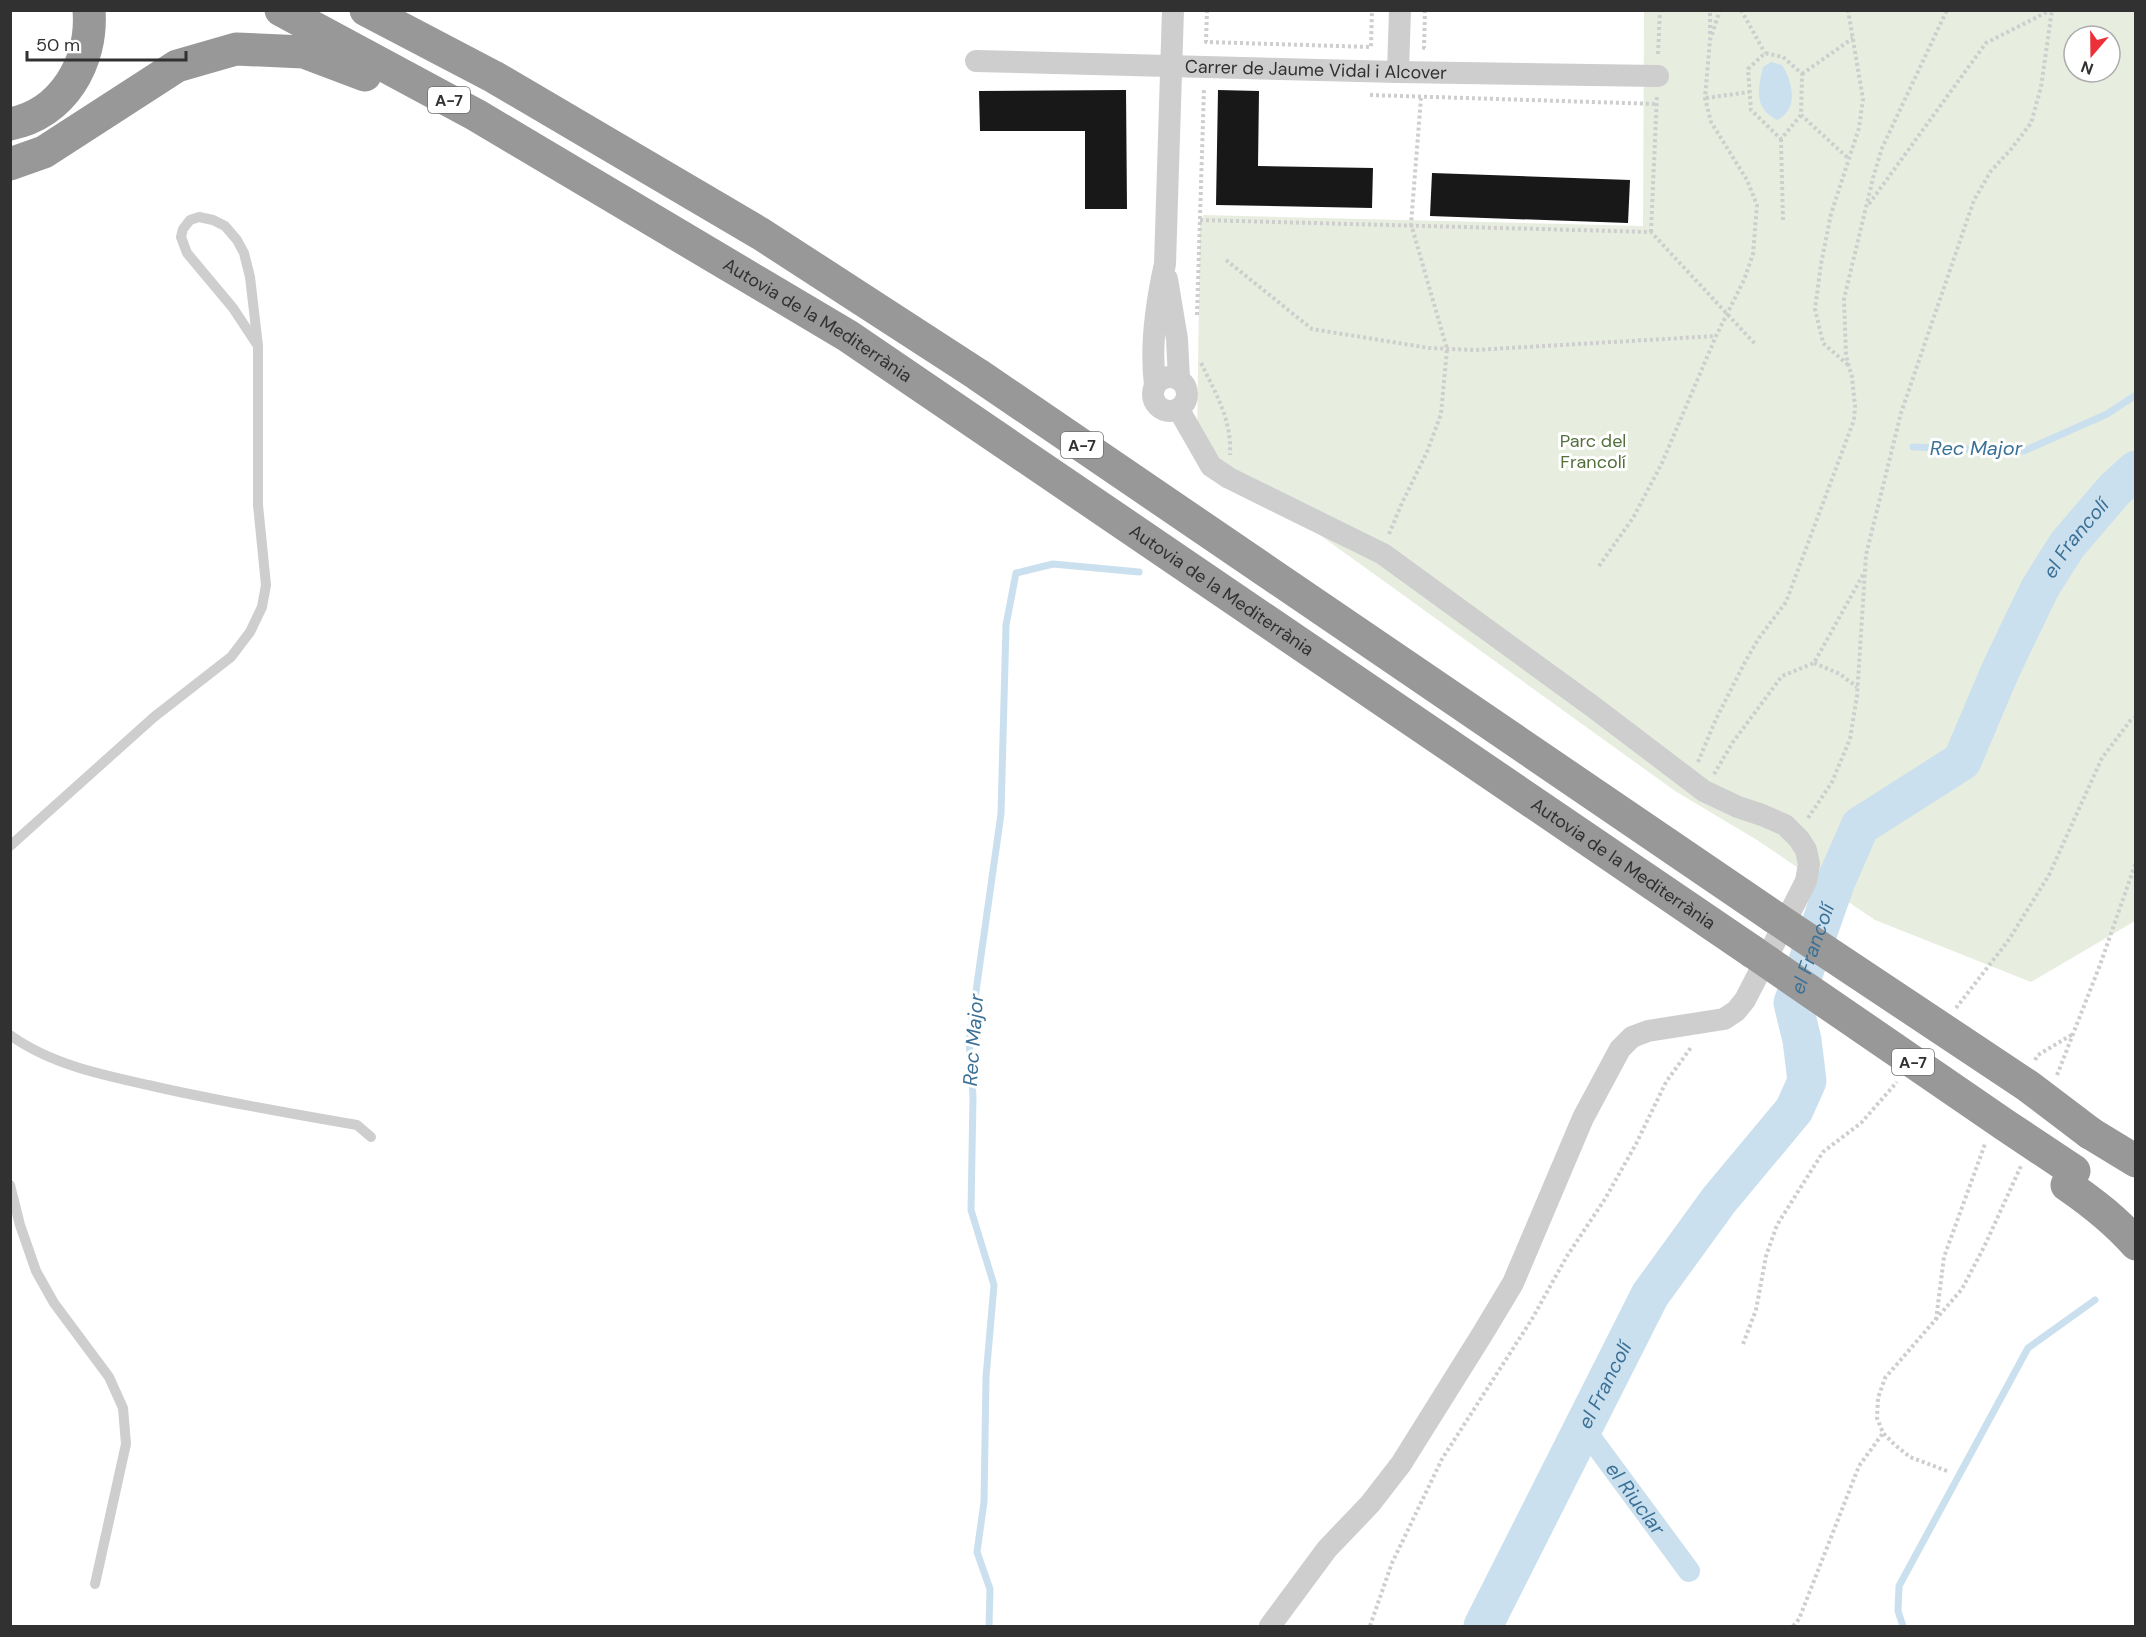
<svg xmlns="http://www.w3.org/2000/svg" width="2146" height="1637" font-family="'DM Sans',sans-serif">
<rect width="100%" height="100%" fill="#fff"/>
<!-- green -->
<path fill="#e7eedf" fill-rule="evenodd" d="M1644 11H2135V921L2031 982 1875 920 1757 840 1675 791 1213 458 1197 441 1200 220 1203 219V215L1643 226ZM2074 36H2110V72H2074Z"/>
<!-- water -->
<path fill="#cbe0ee" d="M1771 62 1782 65C1793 81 1799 110 1777 120 1753 108 1758 89 1763 67Z"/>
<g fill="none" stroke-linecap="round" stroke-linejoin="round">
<!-- stream -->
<g stroke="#cbe0ee" stroke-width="7">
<path d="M1913 447 2024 451 2107 414 2136 395"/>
<path d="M989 1626 990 1589 977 1552 984 1502 986 1377 994 1285 971 1210 973 1097 969 1041 1001 814 1006 625 1016 573 1053 564 1139 572"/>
<path d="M1903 1626 1898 1611 1899 1586 2028 1348 2095 1300"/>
</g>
<!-- canal -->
<path stroke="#cbe0ee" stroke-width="22" id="s1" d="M1582 1426 1689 1571"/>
<!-- river -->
<path stroke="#cbe0ee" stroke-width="39" id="s2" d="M1483 1626 1650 1295 1719 1200 1794 1110 1807 1081 1802 1040 1793 1003 1836 881 1860 826 1962 761 2001 669 2040 588 2067 545 2115 489 2136 470"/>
</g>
<!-- building -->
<g fill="#181818">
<path d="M1126 90 1127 209H1085V131H980L979 91Z"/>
<path d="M1218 90 1259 91 1258 166 1373 168 1372 208 1216 205Z"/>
<path d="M1432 173 1630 180 1628 223 1430 216Z"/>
</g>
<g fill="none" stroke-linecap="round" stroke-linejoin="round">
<!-- path -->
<g stroke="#cecece" stroke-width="4" stroke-dasharray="3 3" stroke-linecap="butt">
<path d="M1207 10 1206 42 1371 47 1372 10"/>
<path d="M1425 10 1424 48H1427"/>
<path d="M1741 10 1765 53"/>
<path d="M1710 34V10"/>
<path d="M1658 54 1660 10"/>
<path d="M1802 74 1853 38"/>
<path d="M1370 95 1657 104"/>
<path d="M1706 98 1749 92"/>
<path d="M1801 115 1781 139 1751 110 1748 69 1765 53 1783 57 1802 74 1801 115 1849 159"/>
<path d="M1781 139 1783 221"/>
<path d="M1869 204 1986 43 2051 10"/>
<path d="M1200 220 1651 232 1756 345"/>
<path d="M1651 232 1657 95"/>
<path d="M1226 260 1312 329 1429 348 1475 350 1716 336"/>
<path d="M1197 315 1204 88"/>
<path d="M1201 363C1216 394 1232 420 1230 455"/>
<path d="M1848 365 1823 343 1815 309 1821 264 1831 214 1859 128 1863 99 1848 10"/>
<path d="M1389 534 1402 503 1427 452 1441 414 1447 349 1411 224 1421 98"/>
<path d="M1599 566 1633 518 1662 463 1716 336 1744 280 1753 254 1757 205 1747 180 1711 122 1705 98 1710 40 1720 10"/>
<path d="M1814 663 1840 674 1857 687"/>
<path d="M1698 762 1716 719 1745 662 1759 638 1786 602 1854 420 1855 406 1852 377 1846 356 1844 299 1873 178 1882 148 1947 10"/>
<path d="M1714 774 1733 742 1782 676 1814 663 1864 573"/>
<path d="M1808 818 1832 782 1850 739 1857 696 1866 555 1901 413 1974 200 1991 171 2012 148 2031 123 2041 87 2052 10"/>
<path d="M1956 1008 2008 941 2049 875 2102 758 2130 721 2136 717"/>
<path d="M2035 1060 2038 1055 2073 1034"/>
<path d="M2057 1075 2100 965 2136 862"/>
<path d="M1936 1320 1944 1257 1985 1144"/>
<path d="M1743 1344 1756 1310 1766 1256 1777 1225 1823 1152 1861 1123 1897 1082"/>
<path d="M1947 1471 1910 1457 1895 1445 1883 1433 1877 1418 1878 1398 1885 1378 1962 1289 1985 1245 2021 1166"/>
<path d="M1370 1626 1392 1563 1442 1459 1532 1319 1567 1256 1605 1199 1636 1144 1666 1082 1692 1046"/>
<path d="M1793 1626 1799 1619 1859 1466 1883 1433"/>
</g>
<!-- service -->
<g stroke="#cecece" stroke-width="10">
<path d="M10 846 154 717 231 657 250 632 262 607 266 585 258 505V346L250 277 244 253 237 240 225 226 213 220 199 217 190 220 183 229 181 237 187 253 233 308 258 346"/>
<path d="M10 1035C50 1064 102 1075 148 1085 217 1101 287 1113 357 1125L371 1137"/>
<path d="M10 1185 20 1225 36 1271 54 1303 109 1377 123 1408 126 1444 95 1584"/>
</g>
<!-- minor -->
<g stroke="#cecece" stroke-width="22">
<path id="s3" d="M976 61 1398 72 1658 76"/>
<path d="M1398 72 1400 10"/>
<path d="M1167 279 1177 339 1179 379"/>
<circle cx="1170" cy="394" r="17"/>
<path d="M1155 385C1150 345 1156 304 1165 264L1173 10"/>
<path d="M1179 410 1211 466 1229 478 1383 554 1592 706 1704 791 1738 807 1762 815 1785 825 1799 839 1806 850 1809 864 1806 881 1799 895 1745 1000 1736 1011 1724 1019 1648 1031 1632 1037 1620 1049 1583 1118 1513 1283 1483 1333 1401 1464 1370 1504 1327 1549 1270 1626"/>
</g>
<!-- motorway -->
<g stroke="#989898" stroke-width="33">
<path id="s4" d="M281 10 476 115 848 336 1753 952"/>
<path d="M366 10 494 77 761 234 977 374 1774 917"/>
<path d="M10 124C63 114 93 62 89 10"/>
<path d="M10 164 44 152 177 66 236 49 304 52 365 75"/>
<path d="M2090 1133 2136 1161"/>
<path d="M2067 1185C2093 1203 2115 1220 2136 1244"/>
</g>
<!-- motorway-bridge -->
<g stroke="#989898" stroke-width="33">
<path d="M1774 917 2028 1086 2090 1133"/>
<path d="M1753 952 2005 1125 2074 1171"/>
</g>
</g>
<g text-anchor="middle" stroke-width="6" stroke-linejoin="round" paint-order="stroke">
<!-- shield labels -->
<g fill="#fff" stroke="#6f6f6f" stroke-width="1.5">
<rect x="428" y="87" width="42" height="26" rx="4.5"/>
<rect x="1061" y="432" width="42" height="26" rx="4.5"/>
<rect x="1892" y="1049" width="42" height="26" rx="4.5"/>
</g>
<g font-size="16" font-weight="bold" fill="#313131">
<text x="449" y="106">A-7</text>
<text x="1082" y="451">A-7</text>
<text x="1913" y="1068">A-7</text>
</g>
<!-- street labels -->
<g font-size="18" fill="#313131" stroke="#fff">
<text dy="6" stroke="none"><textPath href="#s3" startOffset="340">Carrer de Jaume Vidal i Alcover</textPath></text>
<text dy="6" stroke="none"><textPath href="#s4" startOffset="620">Autovia de la Mediterrània</textPath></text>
<text dy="6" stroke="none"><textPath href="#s4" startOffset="1106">Autovia de la Mediterrània</textPath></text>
<text dy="6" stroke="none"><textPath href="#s4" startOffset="1592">Autovia de la Mediterrània</textPath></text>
</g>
<!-- park labels -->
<g font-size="18" fill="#536f3c" stroke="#fff">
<text x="1593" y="447">Parc del<tspan x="1593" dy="21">Francolí</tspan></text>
</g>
<!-- water labels -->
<g font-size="20" font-style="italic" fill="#3b7197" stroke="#fff">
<text x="1976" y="455">Rec Major</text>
<text dy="7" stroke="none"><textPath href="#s2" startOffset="1278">el Francolí</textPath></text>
<text dy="7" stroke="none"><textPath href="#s2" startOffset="774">el Francolí</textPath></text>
<text transform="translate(973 1040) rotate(-86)" y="7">Rec Major</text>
<text dy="7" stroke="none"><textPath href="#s2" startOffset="270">el Francolí</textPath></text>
<text dy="7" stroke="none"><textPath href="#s1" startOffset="90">el Riuclar</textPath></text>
</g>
</g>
<!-- border -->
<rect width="2146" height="1637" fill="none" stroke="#313131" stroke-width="24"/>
<!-- north arrow -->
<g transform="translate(2092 54) rotate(200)"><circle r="28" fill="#ffffff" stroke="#adadad" stroke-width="1.5"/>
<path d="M0-4.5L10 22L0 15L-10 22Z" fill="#eb3039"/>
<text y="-9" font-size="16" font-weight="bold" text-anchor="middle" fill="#313131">N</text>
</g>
<!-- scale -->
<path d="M27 51v9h159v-9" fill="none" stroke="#313131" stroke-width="3"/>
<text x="36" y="51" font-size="18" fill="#313131" stroke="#ffffff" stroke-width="4.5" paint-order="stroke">50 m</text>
</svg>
